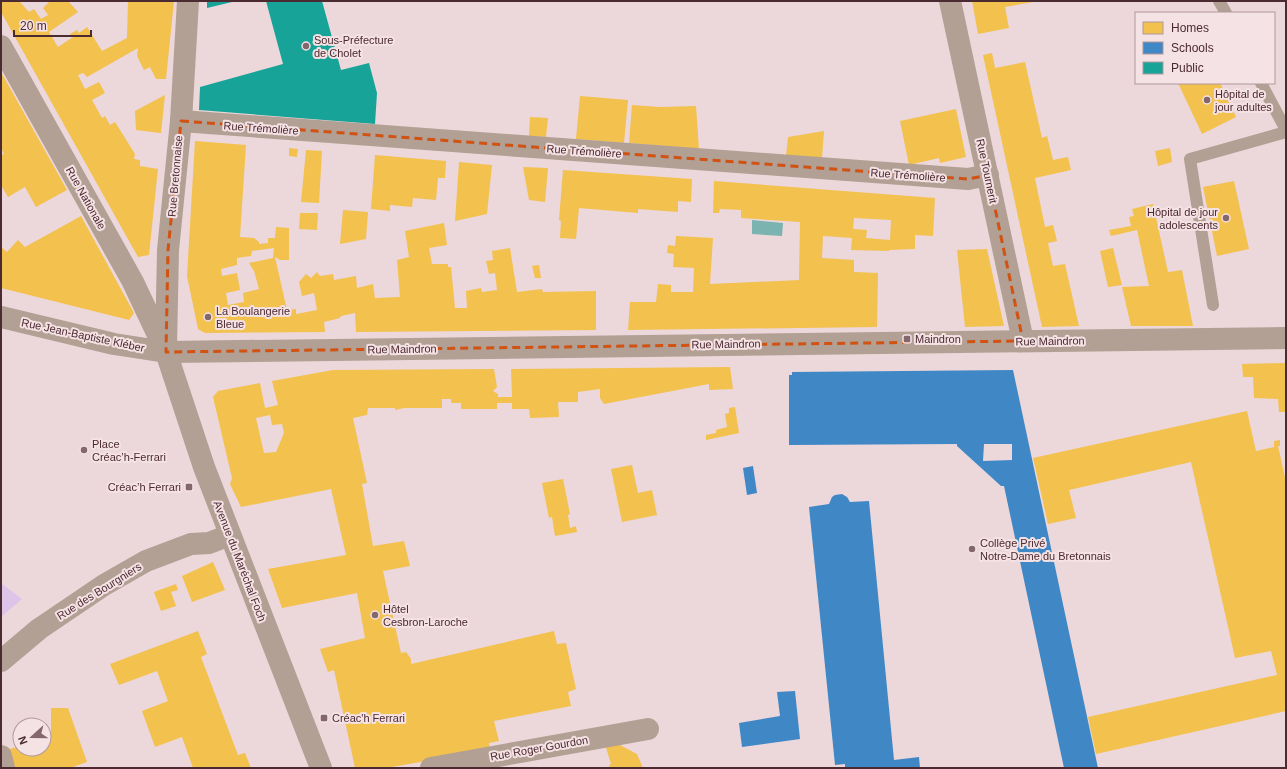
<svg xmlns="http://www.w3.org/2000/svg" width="1287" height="769" font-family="Arial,sans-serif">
<rect width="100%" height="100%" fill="#ecd7db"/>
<!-- green -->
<path fill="#dfc4ea" d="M1 583 22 599 1 617Z"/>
<!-- water -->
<path fill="#7ab3af" d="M752 220 783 223 782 236 752 234Z"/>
<!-- homes -->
<g fill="#f2c14e" fill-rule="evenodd">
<path d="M1 1H22L20 2 29 12 34 9 41 19 48 15 43 8 50 1H68L78 12 49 32 58 47 73 37 70 34 77 30 79 33 87 27 102 51 127 38 128 1H174L166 79H156L150 67 144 70 137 56 138 48 87 77 83 73 78 75 85 89 99 82 105 93 92 100 102 118 105 116 110 125 115 122 135 154 134 159 140 160V166L158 169 149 255 138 257 1 12Z"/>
<path d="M972 1H1033V2L1005 7 1009 28 978 34Z"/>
<path d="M992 53 995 68 1025 62 1042 138 1047 136 1053 160 1068 157 1071 170 1035 178 1045 227 1053 225 1057 241 1048 243 1053 266 1065 264 1079 326 1042 327 983 55Z"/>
<path d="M1 72 67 190 36 207 25 187 8 197 1 185V155L4 154 1 148Z"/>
<path d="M1178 83H1220L1236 117 1202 134Z"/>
<path d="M165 95 161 133 136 130 135 111Z"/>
<path d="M580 96 628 100 624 143 576 139Z"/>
<path d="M632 105 660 107 696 106 699 149 629 143Z"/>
<path d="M956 109 966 157 940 163 939 158 909 165 900 121Z"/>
<path d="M530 117 548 118 546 137 529 136Z"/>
<path d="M824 131 822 158 786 156 788 137Z"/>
<path d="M195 141 246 145 240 237 254 238 259 242V244L268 243V238H275L276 227 289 228V260H280L275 257 287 310 296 309V314L317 310 314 293 302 296 299 282 306 274 311 278 317 272 320 276 333 274 334 280 356 276 357 288 373 284 375 298 400 297 397 260 409 257 405 231 444 223 447 245 429 248 432 264H448V267H451L455 308H467L466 291 481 288 482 292 497 290 495 273 489 274 486 261 493 260 492 251 510 248 517 292 542 289 543 292 596 291V330L356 332 355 313 341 316 340 318 324 322 325 332 205 333 198 329 187 276ZM274 248 273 258 249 263 254 271 259 289 243 293 244 302 228 305 226 293 240 290 237 273 222 276 221 269 237 265V258L251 256 252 251Z"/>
<path d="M289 148 298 149 297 157 289 156Z"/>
<path d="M1170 148 1172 162 1158 166 1155 151Z"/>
<path d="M306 150 322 151 319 203 301 202Z"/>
<path d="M375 155 446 161 445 178H438L436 200 413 198 412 207 390 205V211L371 209Z"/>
<path d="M459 162 492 165 487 214 455 221Z"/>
<path d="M523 167 548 168 545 202 529 200Z"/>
<path d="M563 170 692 179 691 202 678 201V212L638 209V213L579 208 576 239 560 238 561 221 559 220Z"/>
<path d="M714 181 935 198 933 236 915 235V249L889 250V251L851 250 852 238 823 236 822 258 854 260V272L878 273 877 327 628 330 630 302H656L658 284 671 285V292H693L694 268 673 267 674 254 667 253 668 245 675 246 676 236 713 238 710 284 799 280 800 222 741 218V210L720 209 719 213H713ZM854 218 891 220 890 240 866 238 867 230 853 229Z"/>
<path d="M1234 181 1249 249 1217 256 1203 187Z"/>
<path d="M1153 204 1168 272 1182 270 1193 326H1131L1122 287 1149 286 1137 230 1111 236 1109 230 1131 226 1129 217 1134 216 1132 209Z"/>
<path d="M343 210 368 212 366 239 340 244Z"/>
<path d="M300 213H318L317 230 299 229Z"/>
<path d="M81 216 134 313 129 320 1 288V247L7 252 18 240 25 247Z"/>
<path d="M1113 248 1122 285 1108 287 1100 251Z"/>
<path d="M987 249 1004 326 965 327 957 250Z"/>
<path d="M539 265 541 278H535L532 266Z"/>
<path d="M1286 363V412H1279L1278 399 1254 398 1253 377H1243L1242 364Z"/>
<path d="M730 367 733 389 709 390V384L604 404 600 398V389L578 392V402H558L559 417 530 418 529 409H512V403H497V409H461V403H451V399H442V408H404L395 410V408H368L367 415 353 418 367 483 362 484 373 546 404 541 410 566 383 571 401 653 406 652 411 659V664L554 631 557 644 566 643 576 689 568 692 571 706 494 721 499 741 489 743 490 750 386 768H355L334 670 328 672 320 649 365 638 357 593 282 608 268 569 346 555 331 489 241 507 230 484 232 478 213 397 218 391 260 383 265 408 278 405 272 381 333 370 494 369 497 387 493 391 498 394V397H512L511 369ZM270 415 272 425 282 424 284 433 276 452 264 453 256 418Z"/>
<path d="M735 407 739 433 706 440V435L716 433V430L727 427 725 414 729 413V408Z"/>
<path d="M1247 411 1256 451 1274 447V441L1280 440V446H1278L1286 482V711L1096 754 1088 717 1277 675 1271 651 1235 658 1191 462 1069 490 1076 518 1048 524 1033 458Z"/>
<path d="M632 465 638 493 652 490 657 515 622 522 611 469Z"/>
<path d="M563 479 570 514 568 515 570 528 576 526 577 532 555 536 552 517 549 518 542 483Z"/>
<path d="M213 562 225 590 192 602 182 576Z"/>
<path d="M176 584 178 590 171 592 176 606 161 611 154 592Z"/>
<path d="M198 631 207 654 201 657 238 755 245 753 251 768H193L182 737 155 747 142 711 168 701 157 671 119 685 110 664Z"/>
<path d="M51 708H68L87 762 70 768H12L6 750 20 746V749H44V736L51 735Z"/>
<path d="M605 744H618L637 754 643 768H610L609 765 611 764Z"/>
</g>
<!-- schools -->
<g fill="#3f88c5" fill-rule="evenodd">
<path d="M1013 370 1032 459 1098 768H1064L1004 486H1001L957 446V444L789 445V375H792V372ZM984 444H1012V460L983 461Z"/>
<path d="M753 466 757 493 747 495 743 468Z"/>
<path d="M842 494 847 497 850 502 869 501 894 760 919 757 920 768H845V764L835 765 809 507 829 504 832 497 835 495Z"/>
<path d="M795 691 800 739 742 747 739 723 780 716 777 692Z"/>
</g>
<!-- public -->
<g fill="#17a398">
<path d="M207 1H232V2L207 8Z"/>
<path d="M266 1H322L341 70 369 63 377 93 375 124 199 110 200 87 283 64Z"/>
</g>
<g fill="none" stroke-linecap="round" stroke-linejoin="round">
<!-- service -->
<g stroke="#b1a093" stroke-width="12">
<path d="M1219 1 1226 13"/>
<path d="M1261 83 1286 130"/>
<path d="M1213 305 1190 159 1286 132"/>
</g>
<!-- minor -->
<g stroke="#b1a093" stroke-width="22">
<path d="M950 1 1023 341"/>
<path d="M181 121 968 179 988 175"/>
<path d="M1 317 114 344 166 352 1286 338"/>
<path d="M1 661 39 629 104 585 146 561 191 544 209 543 230 535"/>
<path d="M1 756 4 768"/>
<path d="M431 768 648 729"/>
</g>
<!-- tertiary -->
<g stroke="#b1a093" stroke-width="22">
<path d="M1 46 133 282 166 352 204 467 321 768"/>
<path d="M166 347 168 250 181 121 188 1"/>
</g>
</g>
<!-- marked area -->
<path fill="none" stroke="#d15212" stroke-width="3" stroke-dasharray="8 5" stroke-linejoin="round" d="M181 121 968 179 988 175 1023 341 166 352 168 250Z"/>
<!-- markers -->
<g fill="#84676c" stroke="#f4e2e4" stroke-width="1.5">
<circle cx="306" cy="46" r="4"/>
<circle cx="1207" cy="100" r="4"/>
<circle cx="1226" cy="218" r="4"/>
<circle cx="208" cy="317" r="4"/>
<rect x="903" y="335" width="8" height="8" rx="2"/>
<circle cx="84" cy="450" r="4"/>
<rect x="185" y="483" width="8" height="8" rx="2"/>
<circle cx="972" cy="549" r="4"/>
<circle cx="375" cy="615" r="4"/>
<rect x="320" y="714" width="8" height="8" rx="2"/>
</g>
<g text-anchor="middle" stroke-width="4" stroke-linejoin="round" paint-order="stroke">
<!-- poi labels -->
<g font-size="11" fill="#4c2a31" stroke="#f4e2e4" text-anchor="start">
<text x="314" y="44">Sous-Préfecture<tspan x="314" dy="13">de Cholet</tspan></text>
<text x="1215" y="98">Hôpital de<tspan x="1215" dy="13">jour adultes</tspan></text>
<text x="1218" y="216" text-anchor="end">Hôpital de jour<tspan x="1218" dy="13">adolescents</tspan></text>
<text x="216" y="315">La Boulangerie<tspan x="216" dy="13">Bleue</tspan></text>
<text x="915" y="343">Maindron</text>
<text x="92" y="448">Place<tspan x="92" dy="13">Créac’h-Ferrari</tspan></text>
<text x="181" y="491" text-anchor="end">Créac’h Ferrari</text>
<text x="980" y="547">Collège Privé<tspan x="980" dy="13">Notre-Dame du Bretonnais</tspan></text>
<text x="383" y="613">Hôtel<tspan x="383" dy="13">Cesbron-Laroche</tspan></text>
<text x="332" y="722">Créac'h Ferrari</text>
</g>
<!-- street labels -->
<g font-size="11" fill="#4c2a31" stroke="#f4e2e4">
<text transform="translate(261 128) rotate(4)" y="4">Rue Trémolière</text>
<text transform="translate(584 151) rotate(4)" y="4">Rue Trémolière</text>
<text transform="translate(987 171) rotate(78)" y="4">Rue Tournerit</text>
<text transform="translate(908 175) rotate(4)" y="4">Rue Trémolière</text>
<text transform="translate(175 176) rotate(-85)" y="4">Rue Bretonnaise</text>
<text transform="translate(86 198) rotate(61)" y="4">Rue Nationale</text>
<text transform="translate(83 335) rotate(12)" y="4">Rue Jean-Baptiste Kléber</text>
<text transform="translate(1050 341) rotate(-1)" y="4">Rue Maindron</text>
<text transform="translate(726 344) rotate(-1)" y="4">Rue Maindron</text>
<text transform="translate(402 349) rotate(-1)" y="4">Rue Maindron</text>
<text transform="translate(240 561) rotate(69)" y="4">Avenue du Maréchal Foch</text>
<text transform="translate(99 591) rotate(-32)" y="4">Rue des Bourgniers</text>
<text transform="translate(539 748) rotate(-10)" y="4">Rue Roger Gourdon</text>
</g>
</g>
<!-- border -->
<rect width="1287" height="769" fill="none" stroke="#4c2a31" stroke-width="4"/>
<!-- legend -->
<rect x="1135" y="12" width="140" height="72" fill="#f4e2e4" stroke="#b1989c"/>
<rect x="1143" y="22" width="20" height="12" fill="#f2c14e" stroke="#b1989c"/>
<text x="1171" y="32" font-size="12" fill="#4c2a31">Homes</text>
<rect x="1143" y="42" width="20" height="12" fill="#3f88c5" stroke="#b1989c"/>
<text x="1171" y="52" font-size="12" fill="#4c2a31">Schools</text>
<rect x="1143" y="62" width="20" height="12" fill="#17a398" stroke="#b1989c"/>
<text x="1171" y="72" font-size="12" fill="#4c2a31">Public</text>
<!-- north arrow -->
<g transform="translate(32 737) rotate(249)"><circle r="19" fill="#f4e2e4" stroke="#b1989c"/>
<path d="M0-3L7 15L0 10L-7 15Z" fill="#84676c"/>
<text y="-6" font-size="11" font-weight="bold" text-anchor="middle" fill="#4c2a31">N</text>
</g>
<!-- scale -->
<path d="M14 30v6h77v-6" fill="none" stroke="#4c2a31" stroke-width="2"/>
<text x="20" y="30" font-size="12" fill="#4c2a31" stroke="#f4e2e4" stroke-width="3" paint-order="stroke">20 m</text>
</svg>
